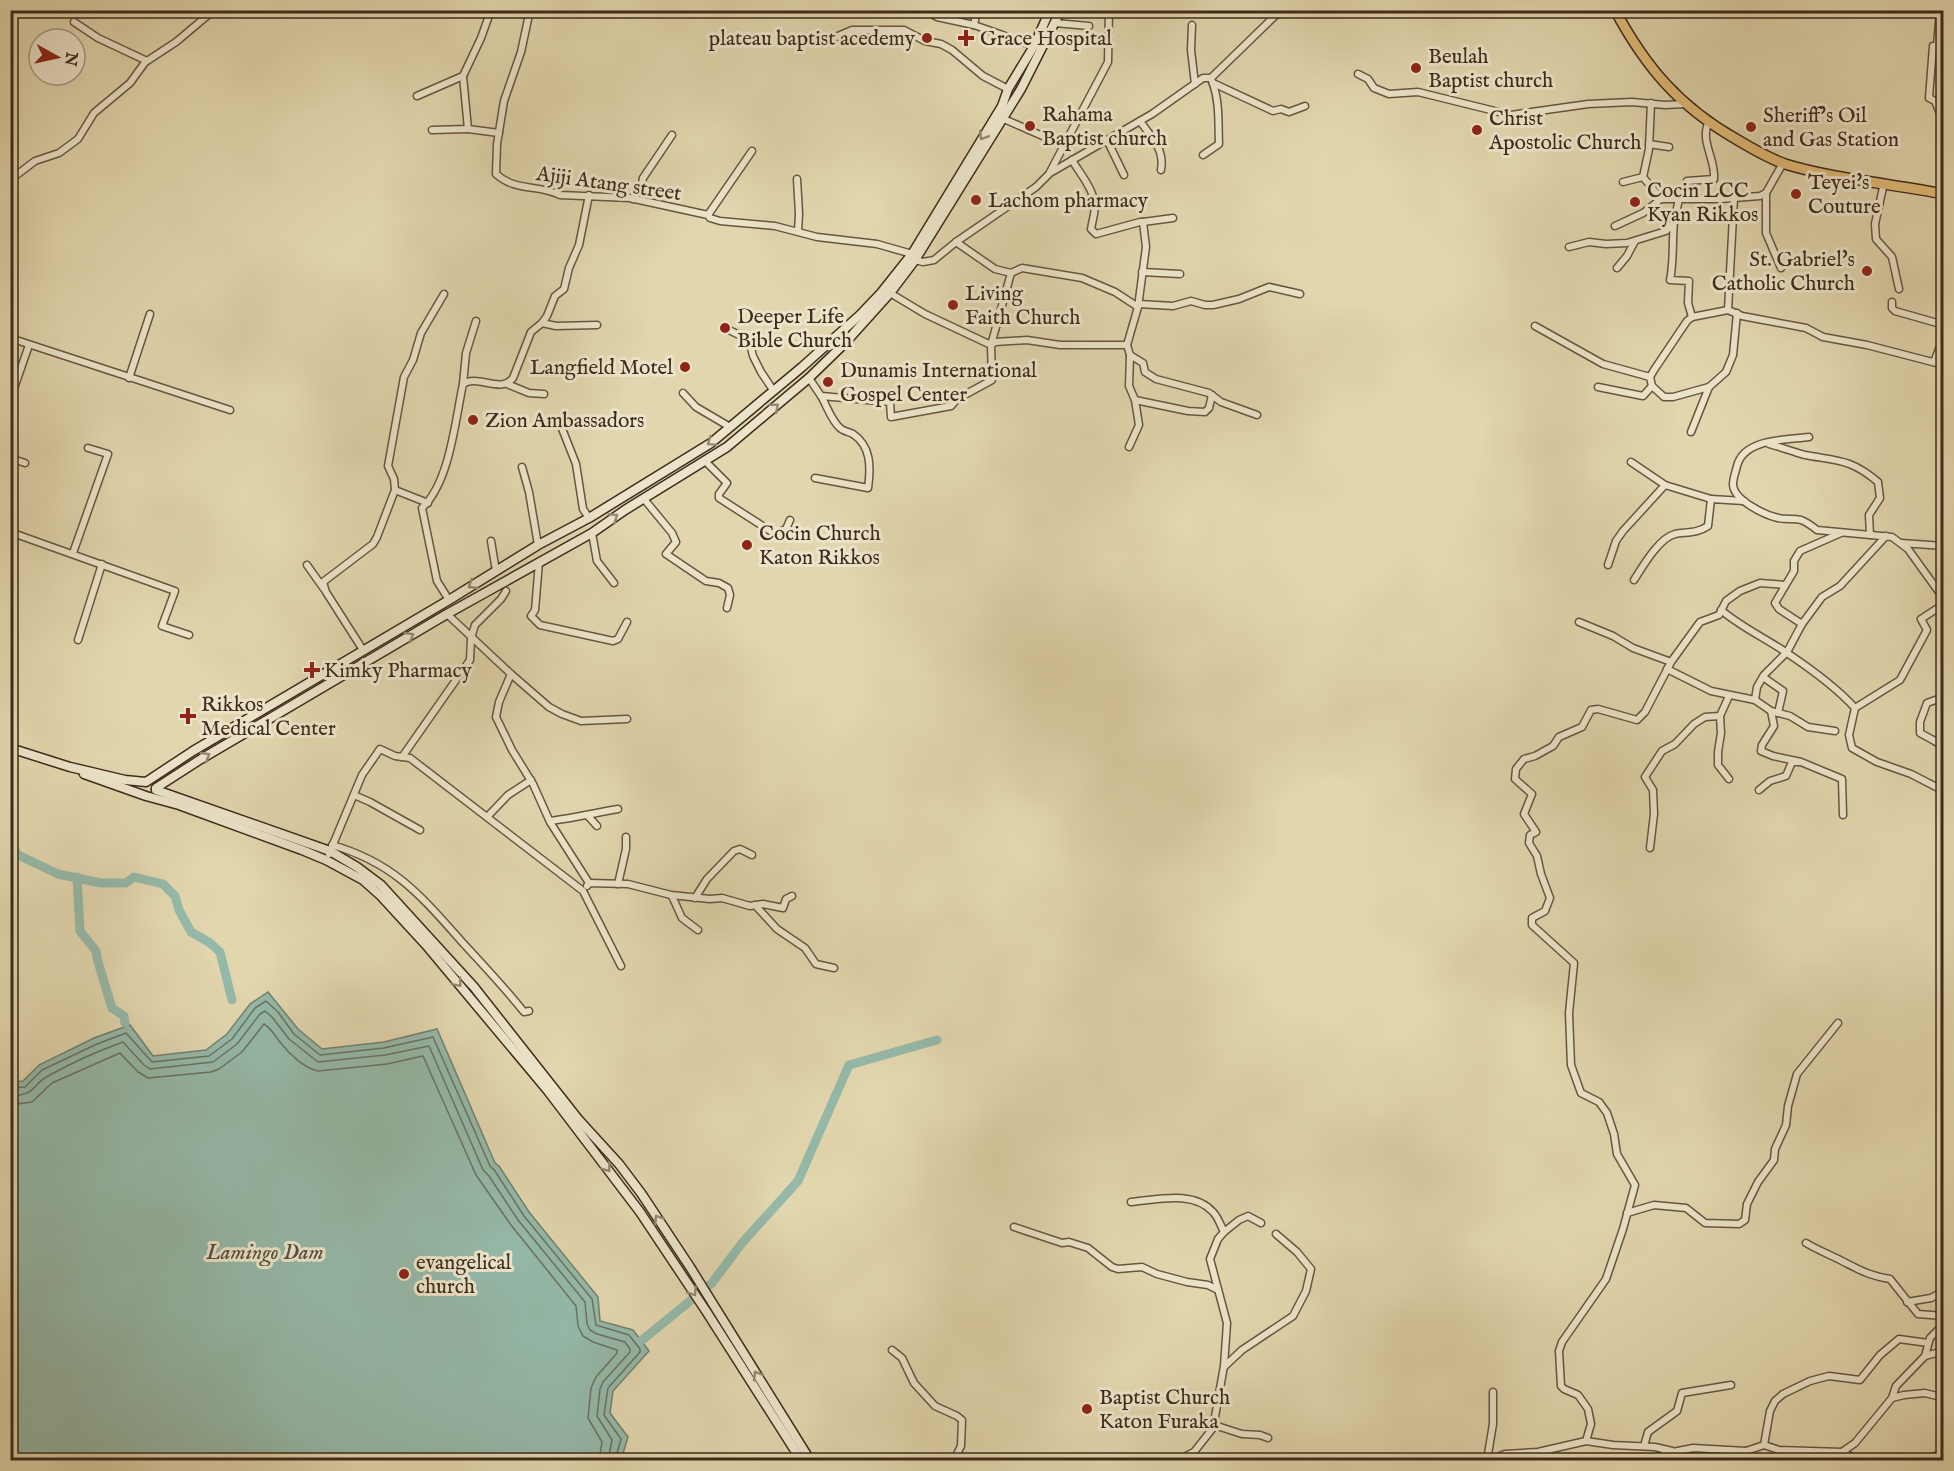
<svg xmlns="http://www.w3.org/2000/svg" width="1954" height="1471" font-family="'IM FELL English',serif">
<rect width="100%" height="100%" fill="#e2d6ae"/>
<filter id="stains"><feTurbulence type="fractalNoise" baseFrequency=".00333" numOctaves="4"/><feColorMatrix values="0 0 0 0 .2 0 0 0 0 .09 0 0 0 0 .02 0 0 0 .5 -.17"/></filter>
<radialGradient id="worn" r=".72"><stop offset=".6" stop-color="#630" stop-opacity="0"/><stop offset="1" stop-color="#630" stop-opacity=".3"/></radialGradient>
<!-- water -->
<path fill="#95b9a9" stroke="#728070" stroke-width="1.5" d="M268 992 298 1029 322 1049 384 1042 437 1029 495 1163 499 1166 529 1212 598 1297 600 1321 633 1330 649 1351 613 1391 610 1413 628 1437 621 1460H11V1082L23 1081 39 1065 94 1038 130 1025 153 1056 206 1050 227 1034 250 1004Z"/>
<g fill="none" stroke-linecap="round" stroke-linejoin="round">
<!-- shore -->
<g stroke="#697262" stroke-width="1.5">
<path d="M10 1088 25 1087 42 1070 97 1044 126 1033 152 1062 209 1056 232 1039 255 1008 266 1001 278 1012 294 1034 320 1055 384 1048 433 1037 490 1166 495 1171 524 1216 592 1299 596 1325 629 1335 640 1349V1352L608 1388 604 1415 621 1439 615 1460"/>
<path d="M10 1096C38 1095 31 1084 50 1075 73 1062 98 1051 123 1042L144 1065 150 1069 213 1062 237 1044 260 1014 265 1011 272 1017 289 1039 318 1062 385 1055 429 1046 483 1170 489 1176 518 1220 585 1302 587 1324 590 1330 597 1334 625 1342 630 1349V1352L603 1382 600 1389 597 1416 612 1440 608 1460"/>
<path d="M10 1105 32 1102 52 1083 120 1053 138 1072 148 1078 211 1072 219 1069 242 1052 264 1024C271 1028 275 1036 280 1042 289 1054 304 1068 318 1071L387 1064 423 1056 476 1175 511 1225 576 1306 578 1326 583 1336 593 1342 617 1350V1353L596 1377 591 1388 588 1418 602 1442 599 1460"/>
</g>
<!-- river -->
<g stroke="#95b9a9" stroke-width="9">
<path d="M10 842 18 855 58 874 101 883H126L134 877 163 884 175 896 179 910 191 932 210 943 220 952 232 1000"/>
<path d="M77 877 80 931 96 951 98 962 112 1008 124 1016 125 1023"/>
<path d="M641 1341 712 1283 742 1243 798 1181 849 1065 937 1040"/>
</g>
<!-- minor casing -->
<g stroke="#665640" stroke-width="9">
<g id="minor">
<path d="M530 10 521 52 504 101 497 144 496 174C516 192 538 184 560 195L630 198 708 215 710 218 720 221 775 226 817 237 877 244 912 254"/>
<path d="M925 10 937 17 974 25 1034 46"/>
<path d="M1940 10 1937 46 1944 47"/>
<path d="M74 22 98 38 147 61 176 42 214 10"/>
<path d="M1055 23 1089 26"/>
<path d="M974 25 977 10"/>
<path d="M1192 25 1191 50 1195 84"/>
<path d="M822 43 852 30H904L925 41 941 44 952 50 983 76 1008 89"/>
<path d="M1937 46H1933L1929 98 1935 101 1944 123"/>
<path d="M1358 74 1368 79 1374 88 1389 94 1418 92 1511 115 1588 104 1632 102 1665 105 1685 104"/>
<path d="M463 76 468 129 499 133"/>
<path d="M1213 83 1273 111 1281 109 1289 112 1305 106"/>
<path d="M417 96 463 76 481 38 491 10"/>
<path d="M1004 119 1063 145"/>
<path d="M1140 121C1151 137 1165 149 1161 170"/>
<path d="M432 130 468 129"/>
<path d="M1107 140 1124 175"/>
<path d="M1649 144 1669 147"/>
<path d="M1203 155 1219 144C1218 122 1220 102 1212 81"/>
<path d="M1072 160C1082 177 1098 193 1094 214 1093 219 1092 224 1091 229L1096 234 1140 222H1143L1146 247 1138 307 1127 345 1130 355 1143 363 1145 372 1156 379 1209 393 1221 402 1257 415"/>
<path d="M1050 172 1108 62 1109 10"/>
<path d="M1643 177 1661 199"/>
<path d="M797 179 799 214 798 231"/>
<path d="M10 180 35 161 59 153 78 139 94 113 130 83 146 61"/>
<path d="M1687 181 1714 179C1716 159 1699 140 1709 122"/>
<path d="M1623 182 1643 177 1649 149 1651 103"/>
<path d="M1884 183 1875 224 1876 239 1892 257 1899 289"/>
<path d="M1766 193V233L1781 268"/>
<path d="M633 199 641 188 643 178 672 135"/>
<path d="M708 215 752 151"/>
<path d="M1143 222 1173 218"/>
<path d="M1674 222C1672 242 1674 261 1670 280L1689 281 1688 303 1692 317"/>
<path d="M1615 226 1643 213 1661 199H1721L1760 196 1766 193 1783 163"/>
<path d="M956 242 995 269 1011 273 1022 268 1082 278 1115 292 1138 307"/>
<path d="M1569 247 1589 242 1606 244 1627 243 1666 231 1674 222 1679 199"/>
<path d="M915 260 923 262 934 260 956 242 1036 187 1050 173 1152 114 1203 78H1211L1281 10"/>
<path d="M1617 268 1627 256 1635 241"/>
<path d="M1142 272 1180 274"/>
<path d="M890 293 925 314 991 345 1011 273"/>
<path d="M1892 302V308L1895 311 1944 325"/>
<path d="M1139 304 1173 306 1191 301 1205 305H1213L1239 299 1269 287 1300 294"/>
<path d="M1728 310 1734 198"/>
<path d="M542 323 556 326 597 325"/>
<path d="M1535 326 1603 364 1650 377"/>
<path d="M727 329 741 336 750 344 753 356 761 372 773 390"/>
<path d="M10 338 230 410"/>
<path d="M1934 362 1944 336"/>
<path d="M129 378 150 314"/>
<path d="M809 378 821 396 890 402 891 417 951 406 957 399 992 380 991 345 995 342 1027 340 1060 345H1127"/>
<path d="M463 384 466 353 476 321"/>
<path d="M507 384 529 393 544 394"/>
<path d="M1652 386 1664 397H1673L1709 387"/>
<path d="M1598 387 1643 396 1652 386 1650 377 1654 370 1687 321 1692 317 1728 310 1742 316 1806 328 1823 337 1867 345 1944 365"/>
<path d="M683 393 696 407 730 427"/>
<path d="M10 400 29 345"/>
<path d="M1135 400 1188 411 1205 412 1209 408 1212 395"/>
<path d="M559 421 576 464 583 509 589 518"/>
<path d="M1691 432 1709 387 1726 372 1733 355 1737 313"/>
<path d="M1809 437C1787 440 1744 438 1737 466 1736 471 1733 478 1733 484 1733 500 1765 515 1778 518 1786 520 1794 518 1801 520 1807 522 1812 526 1817 530L1892 537 1908 549 1944 599"/>
<path d="M1769 444C1781 447 1793 452 1805 455 1838 461 1851 459 1878 482L1880 498 1869 515 1870 535"/>
<path d="M1129 447 1139 425 1135 400 1129 386 1130 355"/>
<path d="M10 458 25 463"/>
<path d="M705 461 727 483 719 494V498L775 534 786 529 790 520"/>
<path d="M1631 462 1665 485 1711 499"/>
<path d="M522 467 529 492 538 545"/>
<path d="M815 478 868 488C871 467 871 446 853 434 849 432 843 431 840 428 831 420 827 406 821 396"/>
<path d="M395 490 428 503"/>
<path d="M644 499 672 533 676 542 666 554 706 581 719 583 728 588 730 595 727 608"/>
<path d="M10 532 175 591 162 626 189 635"/>
<path d="M592 533 597 561 614 583"/>
<path d="M491 541 496 571"/>
<path d="M1901 543 1944 546"/>
<path d="M73 553 108 454 88 448"/>
<path d="M539 562 535 610 531 616 540 625 613 641 618 639 627 622"/>
<path d="M307 565 324 589"/>
<path d="M1608 565 1616 541 1623 531 1665 485"/>
<path d="M1634 580C1643 566 1659 538 1675 534 1687 532 1698 533 1708 526L1711 499 1744 501"/>
<path d="M449 600 437 581 422 508C450 482 455 421 463 384 478 374 501 394 513 378L531 332 542 323 547 316 555 296 564 289 569 268 579 245 589 195"/>
<path d="M1721 610C1741 627 1765 638 1787 653 1811 669 1836 687 1855 708L1849 735 1852 748 1877 762 1911 774 1944 791"/>
<path d="M447 614 511 674 549 707 562 714 581 721 627 719"/>
<path d="M1579 622 1613 636 1633 648 1671 662"/>
<path d="M1802 624 1779 609 1775 603 1794 571V561L1800 551 1841 533"/>
<path d="M78 640 102 564"/>
<path d="M363 650 326 592 323 582 373 544 377 537 395 490 394 479 388 466 404 377 413 360 421 333 444 294"/>
<path d="M1667 669 1711 691 1755 700 1771 711 1774 726 1762 745 1761 751 1773 756 1801 762 1842 779 1843 815"/>
<path d="M511 674 499 702 496 717 512 750 533 784 550 822 589 883"/>
<path d="M1763 677 1783 691 1778 713"/>
<path d="M1729 696 1720 716 1721 733 1718 752V765L1729 779"/>
<path d="M1944 697 1927 703 1920 722V733L1944 746"/>
<path d="M1755 700 1757 687 1764 675 1787 652 1802 624 1822 597 1840 586 1886 536"/>
<path d="M1855 708 1900 680 1927 630 1921 619 1944 604"/>
<path d="M1771 711 1790 716 1808 727 1835 731"/>
<path d="M1936 742 1944 734"/>
<path d="M402 757 470 660 471 638 475 625 501 599 506 591"/>
<path d="M1759 790 1770 781 1786 776 1792 762H1798"/>
<path d="M354 795 370 802 420 830"/>
<path d="M588 816 597 826"/>
<path d="M487 817 508 795 531 780"/>
<path d="M550 821C573 818 595 813 618 809"/>
<path d="M332 845C395 863 422 897 463 943 484 966 505 988 524 1012L529 1011"/>
<path d="M1650 848 1654 814 1653 790 1645 777 1662 751 1675 744 1694 724 1705 717 1720 716"/>
<path d="M329 854 362 775 380 749 395 756 410 758 583 891 621 966"/>
<path d="M618 884 626 849V837"/>
<path d="M587 886 589 883 628 884 671 895 710 899 722 898 750 906 763 904 783 908 786 899 792 896"/>
<path d="M672 896 682 918 698 930"/>
<path d="M695 898 707 879 734 851 740 849 752 855"/>
<path d="M755 905 777 929 805 948 816 964 834 968"/>
<path d="M1131 1202C1157 1200 1193 1190 1213 1212 1218 1217 1221 1226 1224 1232"/>
<path d="M1627 1213 1654 1205 1686 1208 1705 1223 1739 1224 1745 1220 1747 1204 1758 1182 1774 1160 1775 1149 1786 1125 1788 1106 1797 1074 1838 1023"/>
<path d="M1014 1227 1062 1243 1069 1242 1088 1248 1112 1267 1118 1269 1142 1267 1157 1274 1187 1282 1208 1285 1218 1290"/>
<path d="M1806 1243C1816 1249 1826 1253 1836 1258 1857 1268 1865 1275 1890 1279L1918 1314 1944 1316"/>
<path d="M1907 1302 1931 1298 1944 1291"/>
<path d="M892 1350 902 1358 914 1383 935 1406 957 1416 962 1420 961 1446 954 1460"/>
<path d="M1925 1356 1930 1338 1944 1324"/>
<path d="M1225 1366 1242 1350 1293 1316 1306 1291 1311 1269 1297 1252 1276 1234"/>
<path d="M1892 1398 1896 1386 1925 1356 1944 1351"/>
<path d="M1214 1425 1242 1434 1260 1435 1268 1438"/>
<path d="M1586 1441 1591 1424 1588 1409 1578 1395 1564 1389 1561 1386 1559 1351 1562 1342 1606 1279 1623 1229 1635 1185 1617 1154 1614 1134 1607 1113 1599 1102 1581 1093 1571 1065 1569 1013 1574 963 1532 925V918L1545 911 1550 898 1541 874 1537 856 1529 843 1530 835 1536 832 1524 814 1532 794 1515 779 1516 769 1524 759 1535 756 1553 746 1559 737 1582 727 1591 710 1598 709 1637 720 1645 712 1671 662 1700 622 1719 615 1726 601 1740 591 1760 583 1785 585"/>
<path d="M1764 1445 1770 1411 1775 1401 1783 1394 1810 1381 1829 1376 1860 1380 1880 1355 1899 1339 1928 1343"/>
<path d="M1644 1446 1648 1432 1677 1411 1682 1393 1731 1385"/>
<path d="M1746 1451V1460"/>
<path d="M1842 1452 1855 1443 1892 1398 1904 1395 1925 1393 1941 1397"/>
<path d="M1178 1460 1194 1452 1213 1428 1224 1366 1227 1323 1210 1259 1218 1239 1224 1232 1239 1220 1248 1216 1261 1223"/>
<path d="M1487 1460 1493 1424V1392"/>
<path d="M1490 1460 1505 1454 1538 1452 1586 1441 1613 1445 1655 1447 1672 1451"/>
<path d="M1547 1460 1548 1450"/>
<path d="M1649 1460 1668 1453 1693 1448 1746 1451 1764 1445 1779 1450 1842 1452 1859 1460"/>
<path d="M1923 1460 1944 1453"/>
</g>
</g>
<!-- secondary casing -->
<g stroke="#3d2b1b" stroke-width="11">
<g id="secondary">
<path d="M10 748 70 767 125 780 146 782 193 751 449 600 538 545 589 518 711 443 802 367 860 315 881 293 912 254 1002 106 1008 89 1034 46 1050 10"/>
<path d="M84 774 146 796 179 805 302 850 326 860 363 880 381 896 426 945 548 1091 640 1212 706 1311 801 1460"/>
<path d="M156 788 201 759 447 614 592 533 625 510 727 447 809 378 845 343 890 293 915 260 1021 89 1061 10"/>
<path d="M156 790 330 851 357 867 381 885 474 987 578 1119 619 1164 641 1193 690 1267 810 1460"/>
</g>
</g>
<!-- primary casing -->
<g stroke="#3d2b1b" stroke-width="12">
<path id="primary" d="M1615 10C1646 68 1680 107 1736 139 1751 148 1768 158 1785 164 1834 179 1893 184 1944 194"/>
</g>
<!-- minor -->
<use href="#minor" stroke="#ece4ca" stroke-width="6"/>
<!-- secondary -->
<use href="#secondary" stroke="#ece4ca" stroke-width="8"/>
<!-- primary -->
<use href="#primary" stroke="#e1bb77" stroke-width="9"/>
</g>
<!-- one-way arrows -->
<defs><path id="oneway-chevron" d="M-2-3.5L2.5 0L-2 3.5" fill="none" stroke-width="1.6" stroke-linecap="round" stroke-linejoin="round" transform="scale(1.5)"/></defs>
<g stroke="#948872">
<use href="#oneway-chevron" transform="translate(983 136) rotate(122)"/>
<use href="#oneway-chevron" transform="translate(775 407) rotate(-40)"/>
<use href="#oneway-chevron" transform="translate(711 442) rotate(146)"/>
<use href="#oneway-chevron" transform="translate(614 517) rotate(-35)"/>
<use href="#oneway-chevron" transform="translate(472 585) rotate(148)"/>
<use href="#oneway-chevron" transform="translate(410 636) rotate(-30)"/>
<use href="#oneway-chevron" transform="translate(206 756) rotate(-31)"/>
<use href="#oneway-chevron" transform="translate(458 983) rotate(50)"/>
<use href="#oneway-chevron" transform="translate(607 1168) rotate(53)"/>
<use href="#oneway-chevron" transform="translate(658 1219) rotate(-124)"/>
<use href="#oneway-chevron" transform="translate(693 1292) rotate(56)"/>
<use href="#oneway-chevron" transform="translate(757 1375) rotate(-120)"/>
</g>
<!-- markers -->
<g fill="#8f2418" stroke="#ece4ca" stroke-width="2">
<circle cx="927" cy="38" r="6"/>
<path d="M963 29h6v6h6v6h-6v6h-6v-6h-6v-6h6z"/>
<circle cx="1416" cy="68" r="6"/>
<circle cx="1030" cy="126" r="6"/>
<circle cx="1751" cy="127" r="6"/>
<circle cx="1477" cy="130" r="6"/>
<circle cx="1796" cy="194" r="6"/>
<circle cx="976" cy="200" r="6"/>
<circle cx="1635" cy="202" r="6"/>
<circle cx="1867" cy="271" r="6"/>
<circle cx="953" cy="305" r="6"/>
<circle cx="725" cy="328" r="6"/>
<circle cx="685" cy="367" r="6"/>
<circle cx="828" cy="382" r="6"/>
<circle cx="473" cy="420" r="6"/>
<circle cx="747" cy="545" r="6"/>
<path d="M309 661h6v6h6v6h-6v6h-6v-6h-6v-6h6z"/>
<path d="M185 707h6v6h6v6h-6v6h-6v-6h-6v-6h6z"/>
<circle cx="404" cy="1274" r="6"/>
<circle cx="1087" cy="1409" r="6"/>
</g>
<g text-anchor="middle" stroke-width="6" stroke-linejoin="round" paint-order="stroke">
<!-- poi labels -->
<g font-size="21" fill="#3d2b1b" stroke="#ece4ca" text-anchor="start">
<text x="915" y="45" text-anchor="end">plateau baptist acedemy</text>
<text x="980" y="45">Grace Hospital</text>
<text x="1428" y="63">Beulah<tspan x="1428" dy="24">Baptist church</tspan></text>
<text x="1042" y="121">Rahama<tspan x="1042" dy="24">Baptist church</tspan></text>
<text x="1763" y="122">Sheriff's Oil<tspan x="1763" dy="24">and Gas Station</tspan></text>
<text x="1489" y="125">Christ<tspan x="1489" dy="24">Apostolic Church</tspan></text>
<text x="1808" y="189">Teyei's<tspan x="1808" dy="24">Couture</tspan></text>
<text x="1647" y="197">Cocin LCC<tspan x="1647" dy="24">Kyan Rikkos</tspan></text>
<text x="988" y="207">Lachom pharmacy</text>
<text x="1855" y="266" text-anchor="end">St. Gabriel's<tspan x="1855" dy="24">Catholic Church</tspan></text>
<text x="965" y="300">Living<tspan x="965" dy="24">Faith Church</tspan></text>
<text x="737" y="323">Deeper Life<tspan x="737" dy="24">Bible Church</tspan></text>
<text x="673" y="374" text-anchor="end">Langfield Motel</text>
<text x="840" y="377">Dunamis International<tspan x="840" dy="24">Gospel Center</tspan></text>
<text x="485" y="427">Zion Ambassadors</text>
<text x="759" y="540">Cocin Church<tspan x="759" dy="24">Katon Rikkos</tspan></text>
<text x="324" y="677">Kimky Pharmacy</text>
<text x="201" y="711">Rikkos<tspan x="201" dy="24">Medical Center</tspan></text>
<text x="416" y="1269">evangelical<tspan x="416" dy="24">church</tspan></text>
<text x="1099" y="1404">Baptist Church<tspan x="1099" dy="24">Katon Furaka</tspan></text>
</g>
<!-- street labels -->
<g font-size="21" fill="#3d2b1b" stroke="#ece4ca">
<text transform="translate(609 183) rotate(8)" y="7">Ajiji Atang street</text>
</g>
<!-- water labels -->
<g font-size="22" font-style="italic" fill="#534e3e" stroke="#ece4ca">
<text x="265" y="1259">Lamingo Dam</text>
</g>
</g>
<!-- margin -->
<rect width="1954" height="1471" fill="none" stroke="#e2d6ae" stroke-width="36"/>
<rect x="12" y="12" width="1930" height="1447" fill="none" stroke="#3d2b1b" stroke-width="3"/>
<rect x="18" y="18" width="1918" height="1435" fill="none" stroke="#3d2b1b" stroke-width="1.5"/>
<!-- north arrow -->
<g transform="translate(57 57) rotate(98)"><circle r="28" fill="#ece4ca" stroke="#a69a84" stroke-width="1.5"/>
<path d="M0-4.5L10 22L0 15L-10 22Z" fill="#8f2418"/>
<text y="-9" font-size="16" font-weight="bold" text-anchor="middle" fill="#3d2b1b">N</text>
</g>
<rect width="100%" height="100%" filter="url(#stains)"/>
<rect width="100%" height="100%" fill="url(#worn)"/>
</svg>
